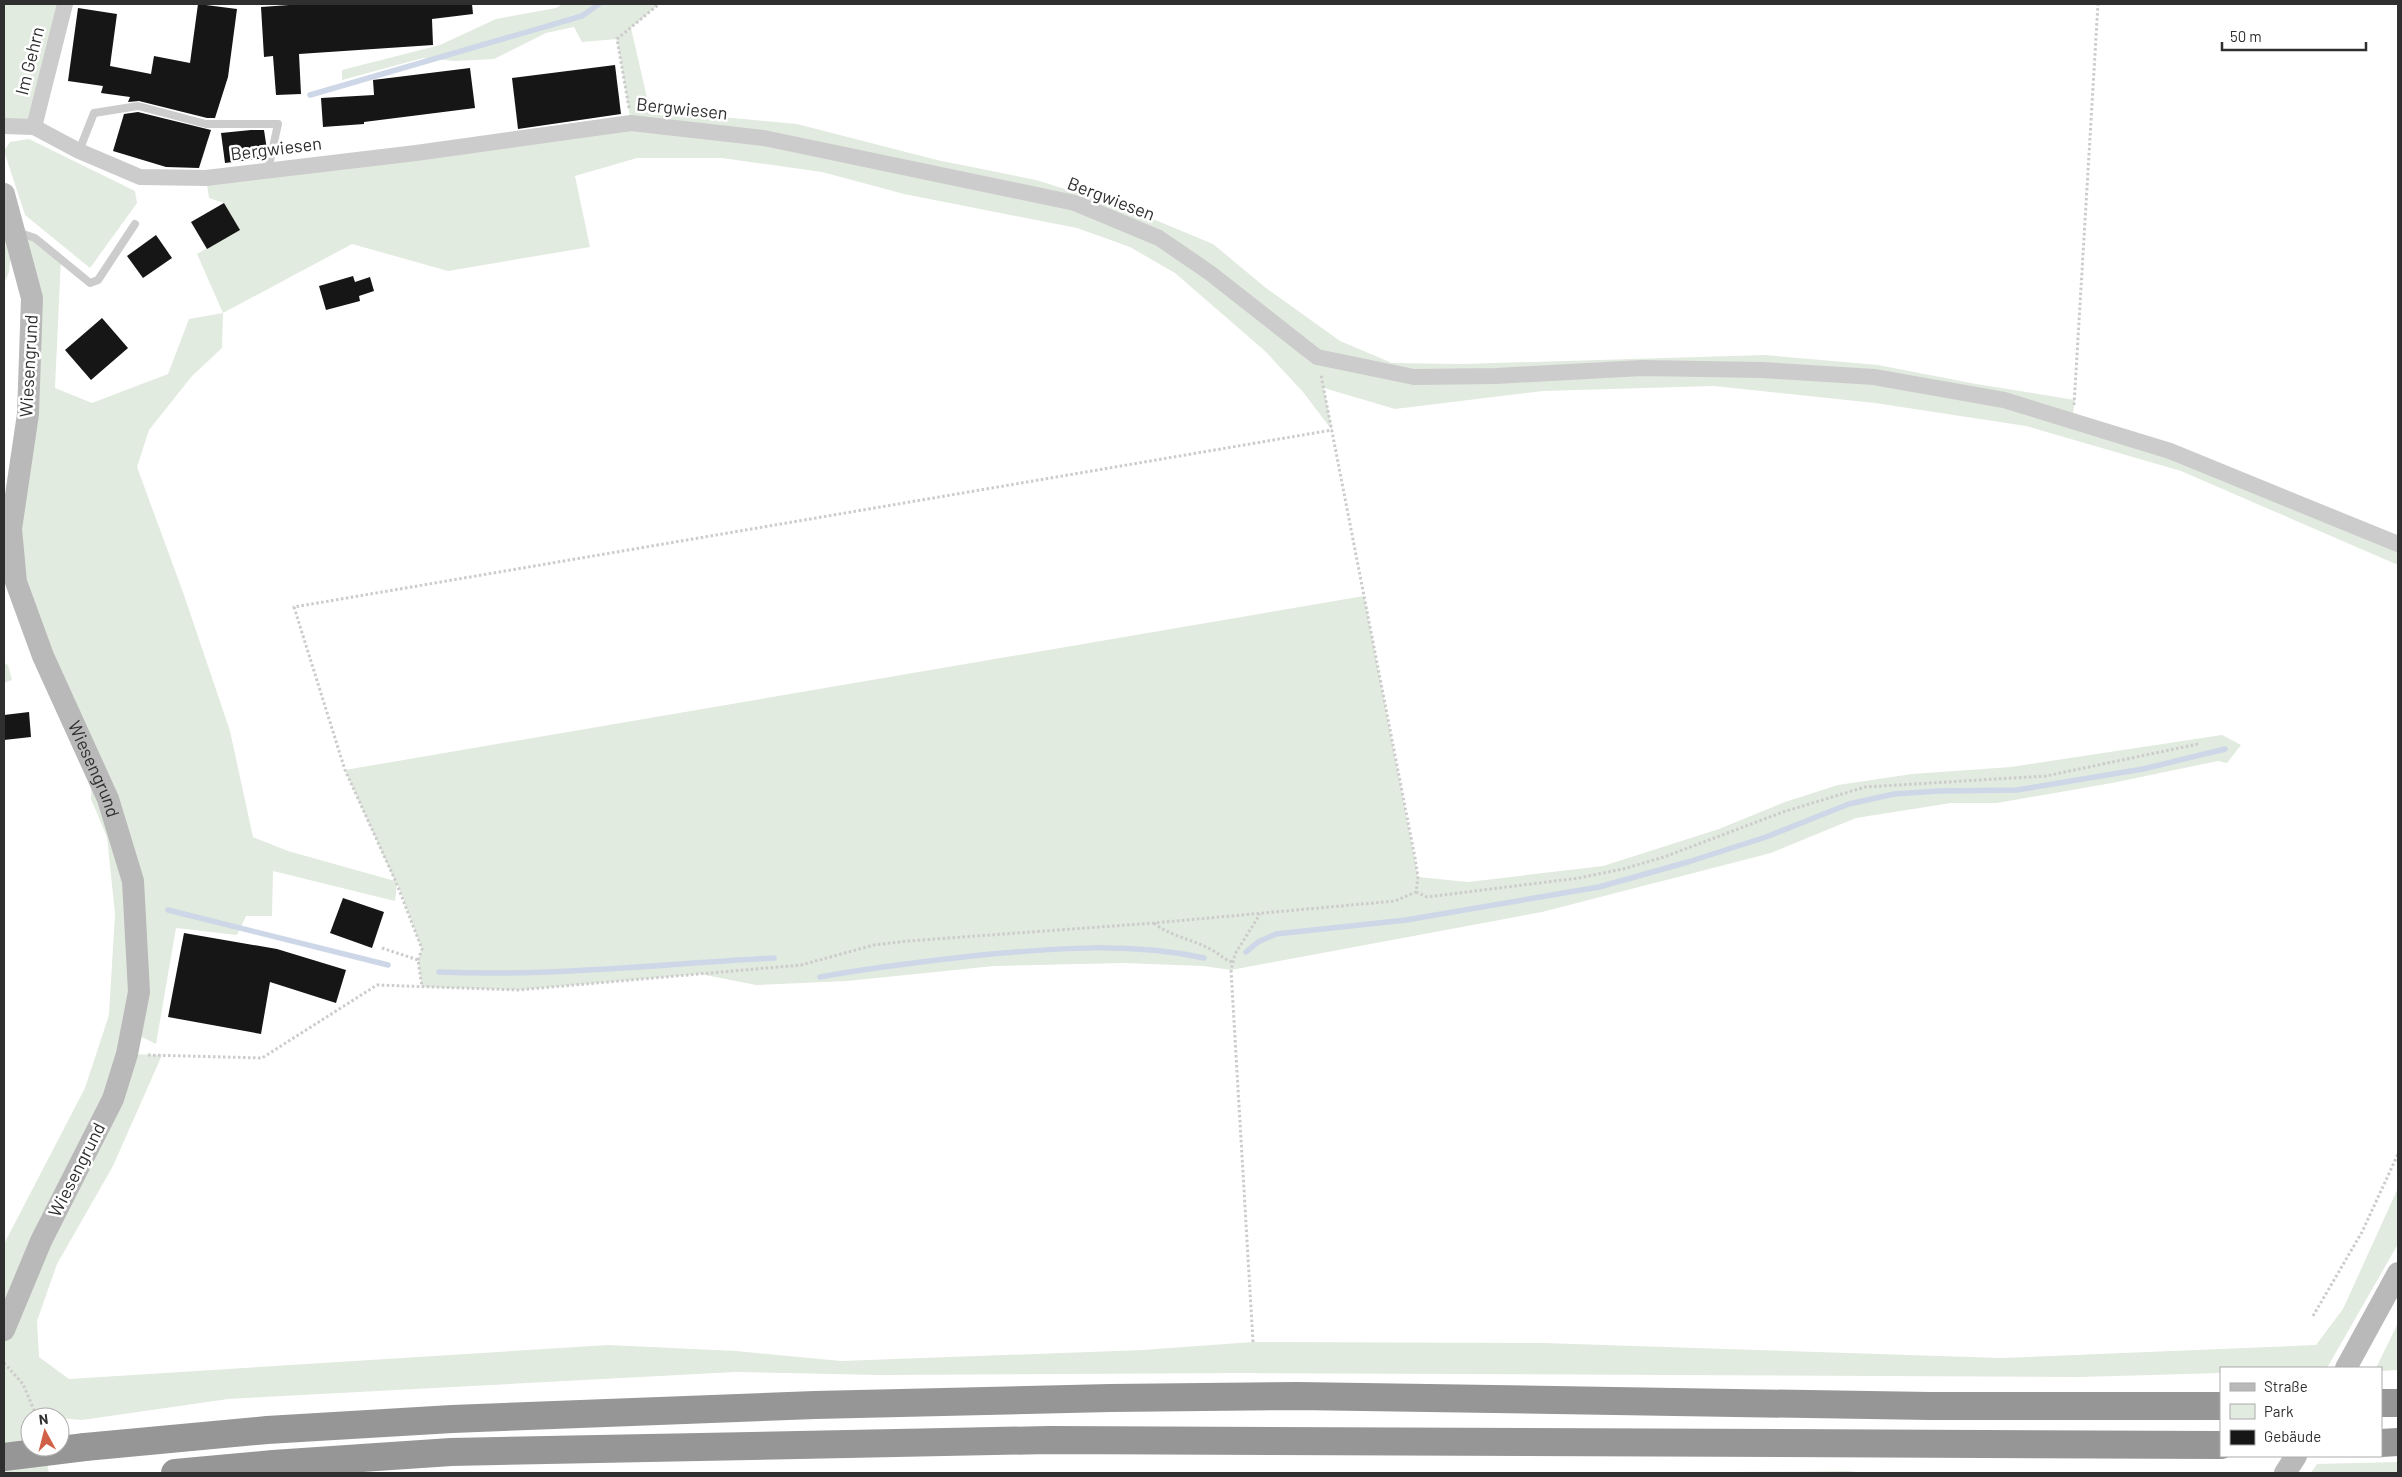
<svg xmlns="http://www.w3.org/2000/svg" width="2402" height="1477" font-family="Barlow,sans-serif">
<rect width="100%" height="100%" fill="#fff"/>
<!-- green -->
<g fill="#e2ebdf">
<path d="M4 4H63L34 127 4 126Z"/>
<path d="M563 4H659L631 28 651 115 712 116 797 124 937 160 1036 180 1129 209 1213 244 1266 288 1340 341 1392 363 1463 364 1765 355 1878 365 1976 384 2075 400 2072 421 2398 544V565L2181 471 2026 426 1875 403 1714 386 1543 391 1395 409 1324 388 1332 430 1303 392 1265 351 1175 273 1130 247 1077 228 904 194 822 172 722 158H637L575 176 590 247 448 271 352 244 223 313 222 348 192 376 149 430 137 467 184 595 230 731 253 837 288 851 395 881 345 770 1364 596 1418 877 1468 882 1603 866 1719 829 1785 802 1838 785 1912 774 2011 767 2222 735 2241 745 2227 763 2218 761 2112 783 1997 803H1951L1856 818 1771 853 1542 912 1231 970 1203 966 1123 963 994 966 847 981 756 985 700 974 518 990 422 987 418 960 422 949 397 883 395 901 273 871 272 916H246L237 935 176 928 156 1044 142 1037 127 1054 162 1055 113 1166 57 1264 37 1321 39 1357 69 1379 608 1345 736 1351 841 1361 1143 1350 1253 1342 1543 1343 2001 1358 2316 1345 2343 1309 2398 1188V1244L2327 1368H2221V1373L2080 1377 1242 1373 878 1375 735 1372 228 1399 82 1420 46 1417 36 1411 37 1417H30V1447H44L49 1473H4V1244L85 1088 109 1015 115 914 107 837 91 799 92 764 16 582 32 298 13 232 9 272 4 284V212L13 230 35 238 61 258 55 388 92 403 168 374 189 319 223 313 197 254 239 230 224 203 209 198 206 178 631 123 617 39 582 42 574 27 546 33 494 59 454 61 423 58 342 80V70L440 45 496 19 556 8Z"/>
<path d="M29 139 135 191 137 203 90 268 25 215 4 151 10 142Z"/>
<path d="M4 663 8 665 12 680 4 683Z"/>
<path d="M2398 1323V1370L2381 1371V1368H2376Z"/>
<path d="M2398 1462V1473H2311L2317 1464Z"/>
<path d="M1848 1471 1868 1473H1629Z"/>
</g>
<g fill="none" stroke-linecap="round" stroke-linejoin="round">
<!-- stream -->
<g stroke="#cdd7e8" stroke-width="5.5">
<path d="M310 95 582 16 599 4"/>
<path d="M168 910 388 965"/>
<path d="M1246 952 1258 942 1276 934 1406 920 1599 887 1688 862 1766 837 1849 804 1894 794 1939 791 2017 790 2143 769 2225 749"/>
<path d="M439 972C551 977 663 964 774 958"/>
<path d="M820 977C874 967 927 961 981 955 1056 948 1130 942 1204 958"/>
</g>
</g>
<!-- building -->
<g fill="#161616">
<path d="M198 4 237 9 228 77 215 118H207L139 101 128 102 130 97 101 93 103 86 68 81 78 8 117 14 110 66 151 74 154 56 190 63Z"/>
<path d="M303 4H472L473 14 432 19 433 45 299 54 301 94 276 95 273 56 264 57 261 7Z"/>
<path d="M615 65 621 114 518 129 512 78Z"/>
<path d="M470 68 475 108 364 122V124L323 127 321 98 374 95 373 80Z"/>
<path d="M138 112 211 130 199 168 166 167 113 151 124 114Z"/>
<path d="M251 130H264L267 150 265 158 225 163 221 133Z"/>
<path d="M224 203 240 230 207 249 191 222Z"/>
<path d="M156 235 172 258 143 278 127 256Z"/>
<path d="M353 276 355 282 370 277 374 291 359 296 360 301 326 310 319 286Z"/>
<path d="M102 318 128 348 91 380 65 350Z"/>
<path d="M29 712 31 737 4 740V715Z"/>
<path d="M343 898 384 912 372 948 330 933Z"/>
<path d="M184 933 277 949 346 970 336 1003 270 982 261 1034 168 1017Z"/>
</g>
<g fill="none" stroke-linecap="round" stroke-linejoin="round">
<!-- path -->
<g stroke="#ccc" stroke-width="3" stroke-dasharray="2.5 2.5" stroke-linecap="butt">
<path d="M629 108 617 39 659 4"/>
<path d="M2074 405 2098 4"/>
<path d="M1416 892 1427 897 1579 878 1623 869 1664 857 1783 812 1865 787 2046 776 2198 744"/>
<path d="M1154 923C1171 937 1193 939 1212 950 1220 954 1224 960 1233 962"/>
<path d="M382 948 418 960 422 987"/>
<path d="M418 960 422 949 396 882 345 770 294 607 1332 430"/>
<path d="M148 1055 262 1058 377 985 518 990 801 965 874 945 908 941 1154 923 1395 901 1416 892 1418 877 1415 858 1321 375"/>
<path d="M2313 1316 2362 1232 2398 1154"/>
<path d="M1253 1342 1231 970 1235 954 1260 914"/>
<path d="M4 1363 23 1384 37 1417"/>
</g>
<!-- lane -->
<g stroke="#ccc" stroke-width="8">
<path d="M79 151 94 113 138 106 206 124H278L268 170"/>
<path d="M17 232 35 238 90 283 98 280 135 224"/>
</g>
<!-- street -->
<g stroke="#ccc" stroke-width="16">
<path d="M4 126 34 127 79 151 140 177 206 178 416 153 631 123 764 138 1075 203 1159 238 1210 273 1317 357 1414 377 1496 376 1642 368 1762 370 1874 377 2004 400 2170 451 2398 544"/>
<path d="M34 127 65 4"/>
</g>
<!-- secondary -->
<g stroke="#b9b9b9" stroke-width="22">
<path id="s1" d="M4 194 32 298 28 414 11 529 16 582 43 656 108 799 133 881 139 992 127 1054 113 1099 41 1241 4 1330"/>
<path d="M2346 1368 2398 1273"/>
<path d="M2285 1473 2296 1456"/>
</g>
<!-- highway -->
<g stroke="#969696" stroke-width="28">
<path d="M2381 1403H2398"/>
<path d="M2381 1443 2398 1442"/>
<path d="M85 1447 267 1430 452 1419 815 1405 1110 1398 1297 1396 1930 1406H2221"/>
<path d="M175 1473 273 1464 451 1452 1049 1440 2221 1445"/>
</g>
<!-- highway-bridge -->
<path stroke="#969696" stroke-width="28" d="M4 1457 85 1447"/>
</g>
<g text-anchor="middle" stroke-width="5" stroke-linejoin="round" paint-order="stroke">
<!-- street labels -->
<g font-size="18" fill="#2f2f2f" stroke="#fff">
<text transform="translate(30 61) rotate(-76)" y="6">Im Gehrn</text>
<text transform="translate(682 109) rotate(6)" y="6">Bergwiesen</text>
<text transform="translate(276 149) rotate(-7)" y="6">Bergwiesen</text>
<text transform="translate(1111 199) rotate(21)" y="6">Bergwiesen</text>
<text transform="translate(29 366) rotate(-87)" y="6">Wiesengrund</text>
<text dy="6" stroke="none"><textPath href="#s1" startOffset="596">Wiesengrund</textPath></text>
<text transform="translate(77 1170) rotate(-63)" y="6">Wiesengrund</text>
</g>
</g>
<!-- border -->
<rect width="2402" height="1477" fill="none" stroke="#2f2f2f" stroke-width="10"/>
<!-- legend -->
<rect x="2220" y="1367" width="162" height="90" fill="#ffffff" stroke="#acacac"/>
<rect x="2230" y="1383" width="25" height="8" fill="#b9b9b9" stroke="#acacac"/>
<text x="2264" y="1392" font-size="15" fill="#2f2f2f">Straße</text>
<rect x="2230" y="1404" width="25" height="15" fill="#e2ebdf" stroke="#acacac"/>
<text x="2264" y="1417" font-size="15" fill="#2f2f2f">Park</text>
<rect x="2230" y="1430" width="25" height="15" fill="#161616" stroke="#acacac"/>
<text x="2264" y="1442" font-size="15" fill="#2f2f2f">Gebäude</text>
<!-- north arrow -->
<g transform="translate(45 1432) rotate(353)"><circle r="24" fill="#ffffff" stroke="#acacac"/>
<path d="M0-4L9 19L0 12L-9 19Z" fill="#d16146"/>
<text y="-8" font-size="14" font-weight="bold" text-anchor="middle" fill="#2f2f2f">N</text>
</g>
<!-- scale -->
<path d="M2222 42v8h144v-8" fill="none" stroke="#2f2f2f" stroke-width="2.5"/>
<text x="2230" y="42" font-size="15" fill="#2f2f2f" stroke="#ffffff" stroke-width="4" paint-order="stroke">50 m</text>
</svg>
